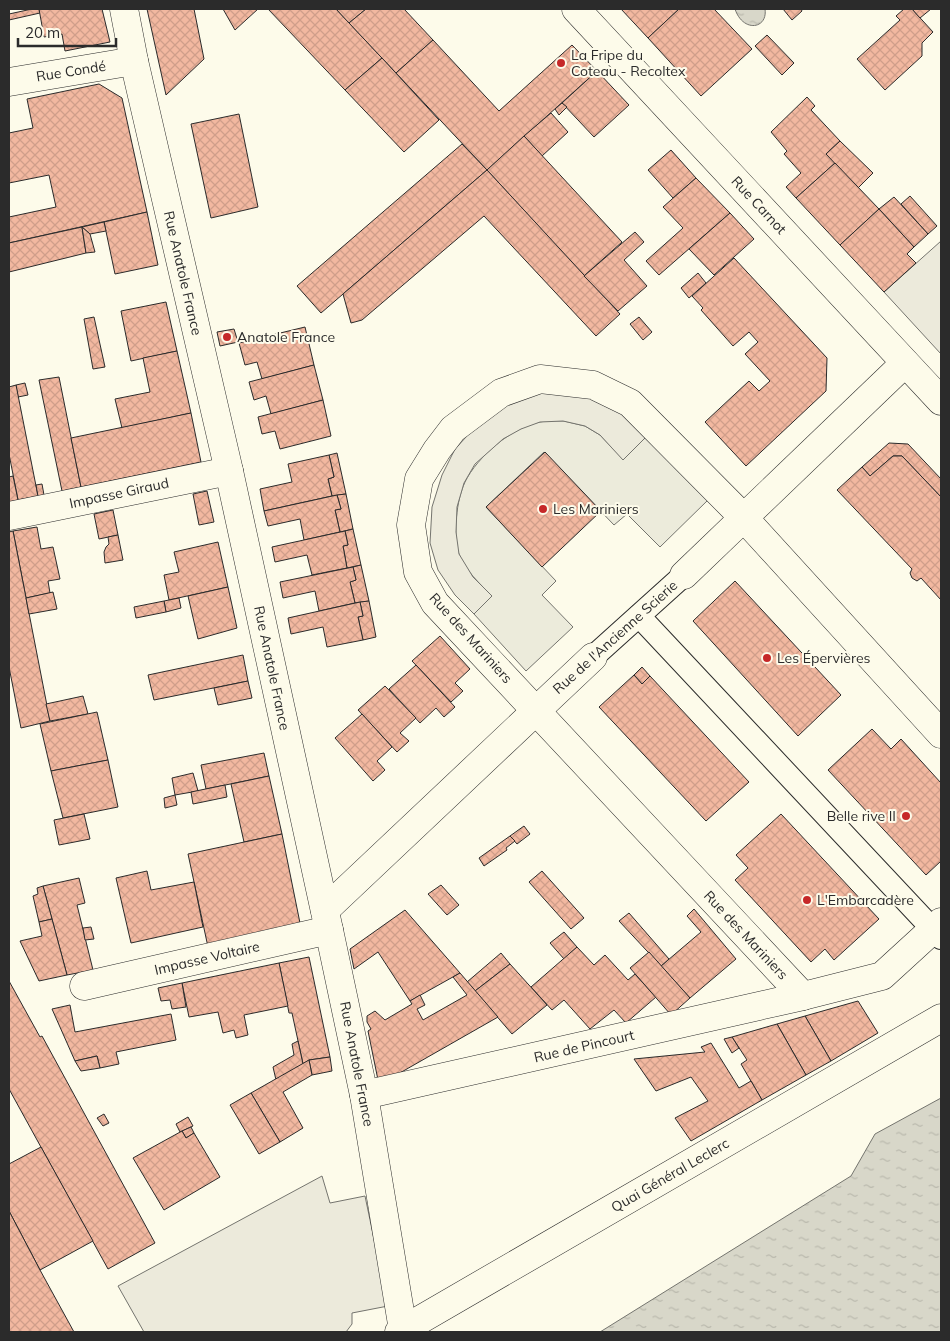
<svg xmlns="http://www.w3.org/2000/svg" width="950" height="1341" font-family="Mulish,sans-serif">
<defs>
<pattern id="water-ripples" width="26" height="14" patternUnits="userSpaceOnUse" patternTransform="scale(1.25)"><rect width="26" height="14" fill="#d8d7c9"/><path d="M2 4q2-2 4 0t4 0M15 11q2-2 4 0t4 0" fill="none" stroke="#bab9ad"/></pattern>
<pattern id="building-cross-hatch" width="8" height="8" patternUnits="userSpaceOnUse" patternTransform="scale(1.25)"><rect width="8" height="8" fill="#f2b8a0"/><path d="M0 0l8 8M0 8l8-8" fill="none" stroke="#d09e8a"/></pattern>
</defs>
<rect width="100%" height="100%" fill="#fdfbea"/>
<!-- grass -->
<path fill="#ecebdb" stroke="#74746e" d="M564 421 585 426 600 435 623 459 646 437 708 500 660 547 627 514 614 525 544 452 486 507 556 581 542 595 573 627 526 671 474 614 492 596C481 585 464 569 459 554 455 545 456 532 456 523 457 509 459 495 465 482 477 457 512 427 540 422 548 420 556 421 564 421Z"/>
<!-- parking -->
<g fill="#eceadb" stroke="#74746e">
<path d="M941 241V354L884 292Z"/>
<path d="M560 391 590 398 620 411 646 437 623 460 600 435 585 426 563 421 540 422 521 429 503 439 475 464 464 483 457 507 456 532 459 554 473 577 492 596 474 614 455 595 438 570 430 543 432 507 442 475 455 449 479 423 503 405 535 394Z"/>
<path d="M322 1176 330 1203 365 1196 388 1306 352 1313V1324L346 1332H144L118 1286Z"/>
</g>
<!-- water -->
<g fill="url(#water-ripples)" stroke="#74746e">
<path d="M735 9H765C768 29 743 33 735 9Z"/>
<path d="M941 1098V1332H600L851 1176 875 1134Z"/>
</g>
<!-- building -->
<g fill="url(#building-cross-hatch)" stroke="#2b2b2b">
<path d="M32 9H39L40 13 9 20V14Z"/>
<path d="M39 9H102L110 42 65 51 62 34 44 37Z"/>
<path d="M147 9H194L204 59 166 95Z"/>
<path d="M223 9H258L235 30Z"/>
<path d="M268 9H336L382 58 345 90Z"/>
<path d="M336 9H366L349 23Z"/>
<path d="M366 9H404L433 40 396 73 349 23Z"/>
<path d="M621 9H679L648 38Z"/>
<path d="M679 9H714L752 49 701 96 648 38Z"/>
<path d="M783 9H801L802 11 792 20Z"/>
<path d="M904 9H912L933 32 922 43V56L885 90 857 59 900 20 896 16Z"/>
<path d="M912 9H931L920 18Z"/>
<path d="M767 35 794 63 782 75 755 46Z"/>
<path d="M433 40 499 111 572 45 597 71 487 170 396 73Z"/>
<path d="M382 58 439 120 404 152 345 90Z"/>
<path d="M597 71 629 105 594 137 562 103Z"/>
<path d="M99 84 122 98 147 212 9 243V217L56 207 49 175 9 183V133L33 128 27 99Z"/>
<path d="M807 97 815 106 811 110 840 141 826 154 835 163 796 198 786 187 801 173 784 154 787 151 771 132Z"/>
<path d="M562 103 567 107 559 115 555 109Z"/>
<path d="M551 113 568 132 542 156 524 136Z"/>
<path d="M239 114 258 207 211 218 191 124Z"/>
<path d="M524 136 622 242 584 276 487 170Z"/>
<path d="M840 141 873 173 858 188 826 154Z"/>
<path d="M462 144 487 170 321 313 297 286Z"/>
<path d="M671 150 696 178 673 198 648 170Z"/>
<path d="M835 163 879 209 840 245 796 198Z"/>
<path d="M487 170 620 314 596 336 484 216 362 320 351 323 343 294Z"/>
<path d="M696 178 730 213 659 275 646 261 683 228 663 207Z"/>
<path d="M910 196 937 226 928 234 901 204Z"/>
<path d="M894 197 928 234 914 247 879 209Z"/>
<path d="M879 209 914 247 907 254 916 263 884 292 840 245Z"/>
<path d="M147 212 158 265 115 274 104 222Z"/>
<path d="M730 213 754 239 714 275 689 249Z"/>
<path d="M104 222 106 231 90 234 82 227Z"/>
<path d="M82 227 86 253 9 272V243Z"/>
<path d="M82 227 90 234 95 252 86 253Z"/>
<path d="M635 232 644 242 624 260 647 286 618 311 584 276Z"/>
<path d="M734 258 827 358 826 391 746 466 705 422 749 381 759 391 770 381 745 354 758 342 749 332 733 346 701 310 703 308 692 296Z"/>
<path d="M698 273 706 283 689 298 681 288Z"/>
<path d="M166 302 177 351 131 361 121 311Z"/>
<path d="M94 317 105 367 93 369 84 319Z"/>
<path d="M639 317 652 332 643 340 630 324Z"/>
<path d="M305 327 314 365 262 379 257 362 245 365 239 343Z"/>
<path d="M234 329 238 342 220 346 217 332Z"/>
<path d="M177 351 191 413 122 428 115 399 150 392 143 358Z"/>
<path d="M314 365 323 400 271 414 266 396 254 400 249 382Z"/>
<path d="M59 377 81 487 62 491 39 380Z"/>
<path d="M25 383 28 395 18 397 16 385Z"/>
<path d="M16 385 38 496 18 500 9 454V387Z"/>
<path d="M323 400 331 436 280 449 275 431 262 434 258 417Z"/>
<path d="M191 413 201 462 81 487 71 438Z"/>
<path d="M889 443 908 444 941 479V497L902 456H893L870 476 862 467Z"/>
<path d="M545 452 601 511 542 567 486 507Z"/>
<path d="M337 453 346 494 332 496 328 479 334 477 329 455Z"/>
<path d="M329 455 334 477 328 479 332 496 264 511 260 489 292 482 288 464Z"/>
<path d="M893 456H902L941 497V600L921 578 917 581 912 578 910 573 912 569 837 490 862 467 870 476Z"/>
<path d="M13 476 18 500 9 502V477Z"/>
<path d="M42 484 44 495 38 496 36 485Z"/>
<path d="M207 491 214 522 199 525 193 494Z"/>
<path d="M346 494 353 529 340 532 335 510 341 509 337 495Z"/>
<path d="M337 495 341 509 335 510 340 532 304 540 300 519 268 526 264 511Z"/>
<path d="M113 510 118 535 99 539 94 514Z"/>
<path d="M37 527 41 549 53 547 60 579 48 581 50 593 26 598 13 531Z"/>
<path d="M353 529 361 565 347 568 343 546 348 545 345 531Z"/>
<path d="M13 531 50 721 21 728 9 667V532Z"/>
<path d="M345 531 348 545 343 546 347 568 312 575 307 555 275 562 272 547Z"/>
<path d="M118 535 123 560 105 563 104 552 106 547 109 544 108 537Z"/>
<path d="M218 542 228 587 169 600 164 575 179 572 174 552Z"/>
<path d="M361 565 369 601 355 603 350 582 356 580 353 567Z"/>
<path d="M353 567 356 580 350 582 355 603 319 611 315 591 283 598 280 582Z"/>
<path d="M735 581 841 695 798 736 693 621Z"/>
<path d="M228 587 237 628 198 639 188 596Z"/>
<path d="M53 592 57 609 29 614 26 598Z"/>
<path d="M179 598 181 608 166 612 164 601Z"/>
<path d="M164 601 166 612 136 618 134 607Z"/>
<path d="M369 601 376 637 363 640 358 617 363 616 360 602Z"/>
<path d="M360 602 363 616 358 617 363 640 327 647 323 627 291 634 288 618Z"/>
<path d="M440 636 470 669 455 683 463 691 451 702 412 661Z"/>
<path d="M243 655 248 681 154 700 148 675Z"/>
<path d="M416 665 455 707 444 717 436 708 420 723 389 689Z"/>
<path d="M642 667 650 676 642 684 634 675Z"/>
<path d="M634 675 642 684 650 676 749 782 706 821 599 707Z"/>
<path d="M248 681 252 698 218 705 214 688Z"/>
<path d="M385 686 416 718 400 733 409 741 397 752 358 710Z"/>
<path d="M83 696 88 714 50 721 46 704Z"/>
<path d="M97 712 108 760 51 771 40 724Z"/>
<path d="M362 714 392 747 377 761 385 770 373 781 335 738Z"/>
<path d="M872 729 891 749 901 739 941 783V861L926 875 828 770Z"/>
<path d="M264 753 269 776 206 789 201 765Z"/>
<path d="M108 760 118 807 63 818 51 771Z"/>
<path d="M193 773 198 791 175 795 172 778Z"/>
<path d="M269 776 282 834 244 842 231 784Z"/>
<path d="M225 785 227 797 193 804 191 792Z"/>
<path d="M175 795 177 805 165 808 164 798Z"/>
<path d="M84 814 90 839 59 845 54 820Z"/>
<path d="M781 814 879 919 834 960 825 949 811 962 735 880 748 868 736 855Z"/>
<path d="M524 826 530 834 517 844 510 836Z"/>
<path d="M282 834 301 928 208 947 188 854Z"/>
<path d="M510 836 515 841 506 848 507 850 484 866 479 858Z"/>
<path d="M147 871 151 890 194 882 203 927 131 943 116 878Z"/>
<path d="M542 871 584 918 571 929 529 882Z"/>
<path d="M79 878 85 903 77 905 93 970 67 975 43 886Z"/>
<path d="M441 885 459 905 447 915 428 894Z"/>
<path d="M43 886 52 919 39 922 33 896 38 894 37 888Z"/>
<path d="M694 909 736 959 690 998 661 966 701 932 687 916Z"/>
<path d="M405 910 460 973 410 1001 378 952 354 969 350 949Z"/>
<path d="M629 913 669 959 661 966 619 921Z"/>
<path d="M52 919 67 975 39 981 20 941 42 936 39 922Z"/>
<path d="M91 927 94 939 85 940 83 928Z"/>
<path d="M564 932 577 947 564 959 550 943Z"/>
<path d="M577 947 594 965 605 955 628 980 635 974 656 997 626 1023 614 1010 590 1029 564 1000 552 1010 531 987Z"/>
<path d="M649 952 690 998 671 1015 630 968Z"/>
<path d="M501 953 510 964 475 991 467 982Z"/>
<path d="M309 957 330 1057 309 1060 303 1064 292 1013H289L279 963Z"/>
<path d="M279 963 288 1006 244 1015 248 1035 236 1038 234 1030 223 1033 218 1012 189 1017 182 983Z"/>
<path d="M510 964 547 1005 512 1034 475 991Z"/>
<path d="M460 973 498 1017 384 1082 378 1080 368 1031 371 1029 367 1022V1016L375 1011 385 1020 412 1004 410 1001 420 995 425 1005 417 1009 423 1020 467 995 453 977Z"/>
<path d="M9 981 40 1037 42 1036 155 1243 108 1269 9 1089Z"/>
<path d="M182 983 186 1007 172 1009 170 1000 161 1001 158 988Z"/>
<path d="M858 1001 878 1033 831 1061 805 1016Z"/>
<path d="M70 1005 75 1032 171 1014 176 1040 116 1052 119 1064 100 1068 97 1056 75 1061 52 1009Z"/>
<path d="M805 1016 831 1061 806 1075 777 1024Z"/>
<path d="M777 1024 806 1075 762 1100 741 1064 747 1060 732 1037Z"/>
<path d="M732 1037 739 1048 732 1053 724 1039Z"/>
<path d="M298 1041 303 1064 276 1080 273 1067 294 1055 292 1044Z"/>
<path d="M711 1043 739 1088 751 1081 762 1100 691 1141 675 1118 708 1101 691 1077 656 1091 634 1059 705 1052 701 1047Z"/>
<path d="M97 1056 100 1068 81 1071 75 1061Z"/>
<path d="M330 1057 332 1071 312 1075 309 1060Z"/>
<path d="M309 1060 312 1075 283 1092 303 1128 280 1142 251 1093Z"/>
<path d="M251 1093 280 1142 259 1154 230 1105Z"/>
<path d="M104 1114 109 1123 103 1126 97 1118Z"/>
<path d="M188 1117 193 1126 180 1132 176 1124Z"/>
<path d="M191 1127 194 1133 186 1138 182 1131Z"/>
<path d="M182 1131 186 1138 194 1133 220 1177 164 1210 133 1158Z"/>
<path d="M41 1147 93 1241 40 1270 9 1211V1164Z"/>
<path d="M9 1211 40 1270 74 1332H9Z"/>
</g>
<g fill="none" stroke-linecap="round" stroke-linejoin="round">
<!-- pedestrian casing -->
<g stroke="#2b2b2b" stroke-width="24">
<g id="pedestrian">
<path d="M639 616 941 938"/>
<path d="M593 657 684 575"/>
</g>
</g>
<!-- minor casing -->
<g stroke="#2b2b2b" stroke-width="29">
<g id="minor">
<path d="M124 9 134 61 229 471 329 930 364 1095 403 1330"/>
<path d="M9 82 134 61"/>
<path d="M9 516 229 471"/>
<path d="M684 575 905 363"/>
<path d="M941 734 744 518 630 403 593 385 540 379 501 393 453 429 437 450 419 479 411 525 418 572 435 603 803 996 882 976 941 922"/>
<path d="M325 910 593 657"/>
<path d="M84 986 329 930"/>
<path d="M364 1095 803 996"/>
<path d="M399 1332 941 1018"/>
</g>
</g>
<!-- secondary casing -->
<g stroke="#2b2b2b" stroke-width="29">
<path id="secondary" d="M576 9 941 401"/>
</g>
<!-- pedestrian -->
<use href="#pedestrian" stroke="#fdfbea" stroke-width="22"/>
<!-- minor -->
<use href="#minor" stroke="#fdfbea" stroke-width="28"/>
<!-- secondary -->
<use href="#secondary" stroke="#fdfbea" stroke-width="28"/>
</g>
<!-- markers -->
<g fill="#c62828" stroke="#fdfbea" stroke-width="2">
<circle cx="561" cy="63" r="5"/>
<circle cx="227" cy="337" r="5"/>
<circle cx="543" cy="509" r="5"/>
<circle cx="767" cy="658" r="5"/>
<circle cx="906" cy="816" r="5"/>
<circle cx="807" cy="900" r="5"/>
</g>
<g text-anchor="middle" stroke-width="4" stroke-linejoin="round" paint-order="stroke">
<!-- poi labels -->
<g font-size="14" fill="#2b2b2b" stroke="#fdfbea" text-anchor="start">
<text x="571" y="60">La Fripe du<tspan x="571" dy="16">Coteau - Recoltex</tspan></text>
<text x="237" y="342">Anatole France</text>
<text x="553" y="514">Les Mariniers</text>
<text x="777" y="663">Les Épervières</text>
<text x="896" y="821" text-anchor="end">Belle rive II</text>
<text x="817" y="905">L'Embarcadère</text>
</g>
<!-- street labels -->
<g font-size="14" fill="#2b2b2b" stroke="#fdfbea">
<text transform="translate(71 71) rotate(-9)" y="5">Rue Condé</text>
<text transform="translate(759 205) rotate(47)" y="5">Rue Carnot</text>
<text transform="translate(183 273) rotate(77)" y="5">Rue Anatole France</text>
<text transform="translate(119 493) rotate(-12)" y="5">Impasse Giraud</text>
<text transform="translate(615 637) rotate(-42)" y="5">Rue de l'Ancienne Scierie</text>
<text transform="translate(471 638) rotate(48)" y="5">Rue des Mariniers</text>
<text transform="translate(272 668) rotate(78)" y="5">Rue Anatole France</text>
<text transform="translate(746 935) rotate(47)" y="5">Rue des Mariniers</text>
<text transform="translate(207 958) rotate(-13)" y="5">Impasse Voltaire</text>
<text transform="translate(584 1046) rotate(-13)" y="5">Rue de Pincourt</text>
<text transform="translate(357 1064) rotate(79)" y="5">Rue Anatole France</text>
<text transform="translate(670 1175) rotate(-30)" y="5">Quai Général Leclerc</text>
</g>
</g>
<!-- border -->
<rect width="950" height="1341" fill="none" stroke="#2b2b2b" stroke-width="20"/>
<!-- scale -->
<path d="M18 38v8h98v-8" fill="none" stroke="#2b2b2b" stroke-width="2.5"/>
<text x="25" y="38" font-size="15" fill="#2b2b2b" stroke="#fdfbea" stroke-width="4" paint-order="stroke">20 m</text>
</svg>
